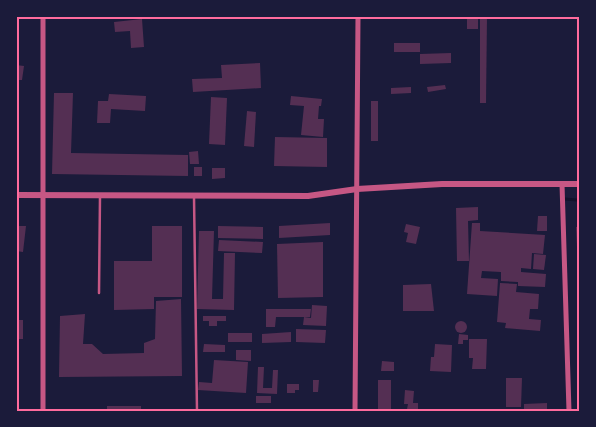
<svg xmlns="http://www.w3.org/2000/svg" width="596" height="427" font-family="'Work Sans',sans-serif">
<rect width="100%" height="100%" fill="#1b1b3a"/>
<g fill="none" stroke-linecap="round" stroke-linejoin="round">
<!-- stream -->
<path stroke="#12122b" stroke-width="3" d="M565 199 577 200"/>
</g>
<!-- building -->
<g fill="#542f53">
<rect x="467" y="16" width="11" height="13"/>
<path d="M480 16H487L486 103H480Z"/>
<path d="M142 19 144 47 131 48 130 31 115 32 114 22Z"/>
<rect x="394" y="43" width="26" height="9"/>
<path d="M451 53V63L420 64V54Z"/>
<path d="M260 63 261 88 193 92 192 79 222 78 221 65Z"/>
<path d="M16 65 24 66 22 80H16Z"/>
<path d="M445 85 446 89 428 92 427 87Z"/>
<path d="M411 87V93L391 94V88Z"/>
<path d="M54 93H73L71 153 188 155V176L52 174Z"/>
<path d="M109 94 146 96 145 111 111 109 110 123H97L98 101H108Z"/>
<path d="M291 96 322 99 321 106H319L318 119H324L323 137 301 135 304 106 290 105Z"/>
<path d="M211 97 227 98 225 145 209 144Z"/>
<rect x="371" y="101" width="7" height="40"/>
<path d="M247 111 256 112 254 147 244 146Z"/>
<path d="M275 137 327 138V167L274 166Z"/>
<path d="M198 151 199 164H190L189 152Z"/>
<rect x="194" y="167" width="8" height="9"/>
<path d="M212 168H225V178L212 179Z"/>
<path d="M478 207V220L468 221 469 261H457L456 208Z"/>
<path d="M538 216H547V231H537Z"/>
<path d="M16 222 19 226H26L23 252 16 251Z"/>
<path d="M330 223V235L279 238V226Z"/>
<path d="M472 223H480V231L545 235 543 254 532 253 531 269 521 268V272L546 274 545 287 518 286V282L501 281V272L482 271 481 278 498 279 497 296 467 294Z"/>
<path d="M406 224 420 227 416 244 406 242 408 233 404 232Z"/>
<path d="M152 226H182V297H154V309L114 310V261H152Z"/>
<path d="M218 226 263 227V239L218 238Z"/>
<path d="M576 227H580V246L577 247Z"/>
<path d="M199 231H214L212 299H223L224 253H235L234 310 197 309Z"/>
<path d="M219 240 263 242 262 253 218 251Z"/>
<path d="M323 242V297L278 298 277 244Z"/>
<path d="M534 254 546 255 544 270 533 269Z"/>
<path d="M500 283 517 284 516 292 539 294 538 309H530L529 319 541 320 540 331 505 328 506 323 497 322Z"/>
<path d="M431 284 434 311H403V285Z"/>
<path d="M181 299 182 376 59 377 60 316 85 314 83 344H92L103 354 144 353V343L155 339 156 301Z"/>
<path d="M312 305 327 306 326 326 303 325 304 317 311 318Z"/>
<path d="M266 309H311L310 317H276L275 327H266Z"/>
<path d="M203 316H226V321H217V326H209V321H203Z"/>
<rect x="16" y="320" width="7" height="19"/>
<circle cx="461" cy="327" r="6"/>
<path d="M296 329 326 330 325 343 296 342Z"/>
<path d="M291 332V342L262 343V334Z"/>
<rect x="228" y="333" width="24" height="9"/>
<path d="M459 334 468 335V340H463V344H458Z"/>
<path d="M469 339H487L486 369H472L473 358H469Z"/>
<path d="M204 344 225 345V352H203Z"/>
<path d="M435 344 452 345 451 372 430 371 431 357H434Z"/>
<path d="M236 350H251V361L236 360Z"/>
<path d="M214 360 248 362 246 393 198 390 199 382 212 383Z"/>
<path d="M382 361 394 362V371H381Z"/>
<path d="M258 367H264L263 388H272L273 370H278L277 394 257 393Z"/>
<path d="M506 378H522L521 407H506Z"/>
<path d="M313 380H319L318 392H313Z"/>
<rect x="378" y="380" width="13" height="31"/>
<path d="M287 384H299V390H295V393H287Z"/>
<path d="M405 390 414 391 413 403H418V410L407 409 408 404H404Z"/>
<rect x="256" y="396" width="15" height="7"/>
<path d="M547 403V411H524V404Z"/>
<rect x="107" y="406" width="34" height="5"/>
</g>
<g fill="none" stroke-linecap="round" stroke-linejoin="round">
<!-- service -->
<g stroke="#c65784" stroke-width="2.5">
<path d="M194 197 197 411"/>
<path d="M99 293 100 196"/>
</g>
<!-- minor -->
<g stroke="#c65784" stroke-width="5">
<path d="M43 16V411"/>
<path d="M562 184 569 411"/>
<path d="M355 411 358 16"/>
</g>
<!-- tertiary -->
<path stroke="#c65784" stroke-width="6" d="M16 195 308 196 357 189 442 184H580"/>
</g>
<!-- border -->
<rect width="596" height="427" fill="none" stroke="#1b1b3a" stroke-width="35"/>
<rect x="18" y="18" width="560" height="392" fill="none" stroke="#ff6b9d" stroke-width="2"/>
</svg>
